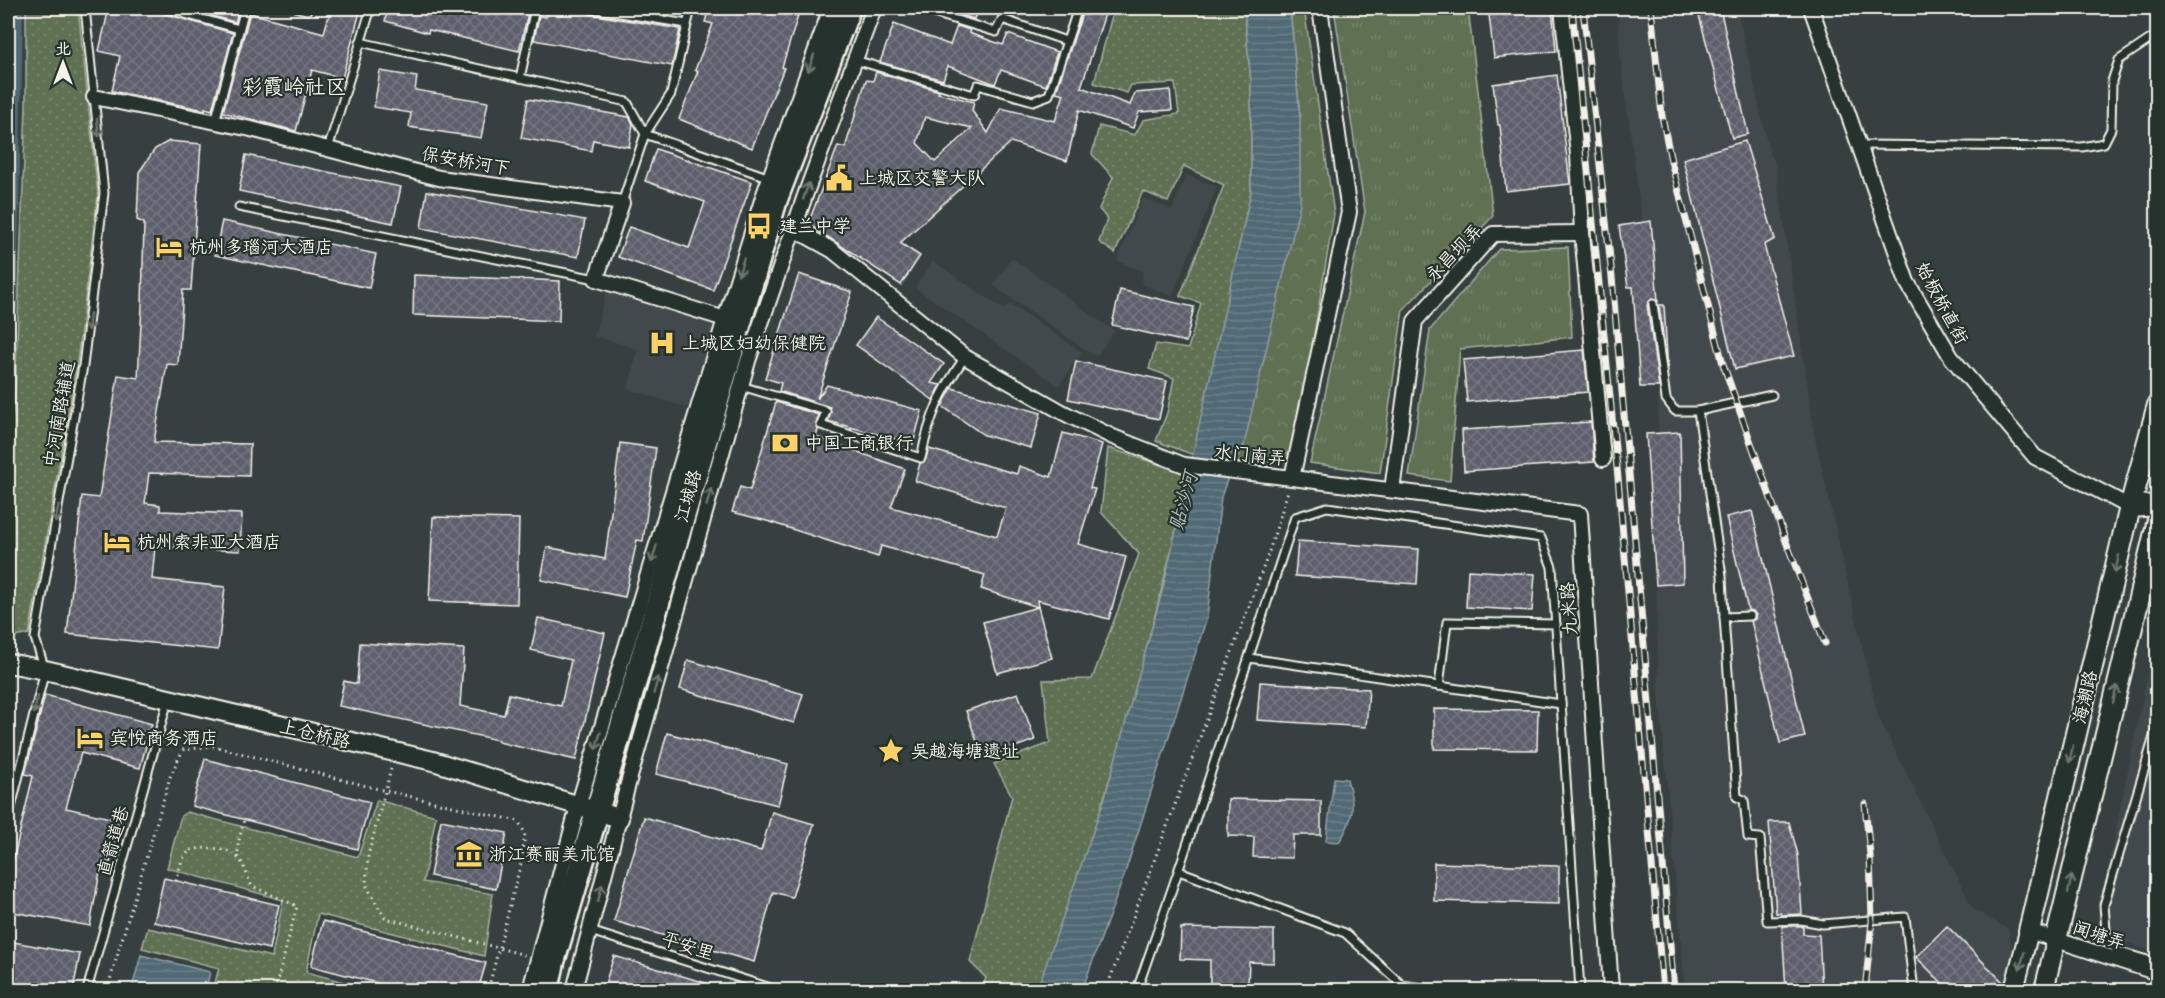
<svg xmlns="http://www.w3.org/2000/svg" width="2165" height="998" font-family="Delius,'LXGW WenKai TC',sans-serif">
<defs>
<pattern id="grass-tufts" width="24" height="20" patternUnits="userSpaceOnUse" patternTransform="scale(1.5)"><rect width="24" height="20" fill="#5e7052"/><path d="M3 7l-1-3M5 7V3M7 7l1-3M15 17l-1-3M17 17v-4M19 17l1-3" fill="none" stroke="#76856b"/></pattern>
<pattern id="forest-crowns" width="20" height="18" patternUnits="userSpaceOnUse" patternTransform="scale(1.5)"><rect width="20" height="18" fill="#5e7052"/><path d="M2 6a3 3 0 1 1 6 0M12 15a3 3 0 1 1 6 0" fill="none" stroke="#76856b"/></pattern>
<pattern id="park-dots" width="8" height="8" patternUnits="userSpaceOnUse" patternTransform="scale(1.5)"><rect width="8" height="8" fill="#5e7052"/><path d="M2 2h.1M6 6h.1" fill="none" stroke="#76856b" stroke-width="1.8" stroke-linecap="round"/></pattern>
<pattern id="water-rules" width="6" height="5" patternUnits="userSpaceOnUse" patternTransform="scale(1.5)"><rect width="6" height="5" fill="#506975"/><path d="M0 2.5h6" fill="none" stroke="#6a7f89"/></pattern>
<pattern id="building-cross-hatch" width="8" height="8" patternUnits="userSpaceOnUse" patternTransform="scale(1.5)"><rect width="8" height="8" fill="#5d5f6c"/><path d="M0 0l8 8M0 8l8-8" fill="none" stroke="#757681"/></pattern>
</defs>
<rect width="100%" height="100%" fill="#364040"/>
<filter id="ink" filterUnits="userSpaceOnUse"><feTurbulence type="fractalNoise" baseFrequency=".0167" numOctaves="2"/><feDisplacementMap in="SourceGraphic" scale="12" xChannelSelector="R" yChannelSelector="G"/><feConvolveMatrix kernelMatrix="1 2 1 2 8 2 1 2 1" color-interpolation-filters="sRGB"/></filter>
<g filter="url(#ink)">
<!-- built -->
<g fill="#42494d">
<path d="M1618 8H1737L1770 155 1775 161 1815 438 1878 716 1973 909 2008 929 2019 990H1685L1659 692 1656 585 1659 364 1649 274 1620 55Z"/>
<path d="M1186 175 1217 187 1172 296 1142 284 1143 271 1117 261 1143 198 1172 210Z"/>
<path d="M1012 258 1114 331 1096 357 993 285Z"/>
<path d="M933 261 1003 309 1010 304 1082 352 1059 386 915 288Z"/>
<path d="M609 283 716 319 688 408 628 389 638 349 594 336Z"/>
<path d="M2157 628V953L2095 932Z"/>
</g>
<!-- grass -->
<g fill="url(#grass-tufts)" stroke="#a9b09d" stroke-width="1.5">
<path d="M1334 8H1468L1493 216 1403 310 1380 473 1310 463 1365 212Z"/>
<path d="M1568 247 1572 337 1460 349 1450 481 1409 476 1430 330 1499 249Z"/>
</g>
<!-- forest -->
<path fill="url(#forest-crowns)" stroke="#a9b09d" stroke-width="1.5" d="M1290 8H1304L1334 214 1293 461 1233 463 1243 449 1300 118Z"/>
<!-- park -->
<g fill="url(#park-dots)" stroke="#a9b09d" stroke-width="1.5">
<path d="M26 8H78L98 195 76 370 29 634 15 637 8 635V446L15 397 26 106Z"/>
<path d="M1114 8H1244L1251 82V192L1194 455 1156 441 1167 413 1174 378 1149 369 1156 344 1188 349 1201 303 1180 296 1224 185 1184 166 1168 202 1143 191 1115 253 1099 242 1107 219 1099 209 1113 177 1092 154 1099 126 1135 135 1143 120 1179 114 1175 83 1131 85 1127 93 1094 83Z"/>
<path d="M1108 448 1189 474C1149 649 1103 823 1037 990H981L986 978 970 962 1012 796 994 764 1050 743 1043 680 1092 679 1139 554 1101 512Z"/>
<path d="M377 800 436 816 423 882 493 894 484 956 318 914 306 972 352 984V990H213L219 968 142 948 148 928 272 957 283 900 167 868 181 816 187 812 358 857Z"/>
</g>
<!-- water -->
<g fill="url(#water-rules)" stroke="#929fa3" stroke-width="1.5">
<path d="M1244 8H1290L1300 118V204L1243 449 1233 463 1221 497 1207 617 1124 876 1082 990H1037L1104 800 1163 588 1251 192V82Z"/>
<path d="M1334 778 1347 779C1355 807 1355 817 1339 842L1326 841Z"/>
<path d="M141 955 210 972 206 990H140L132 988Z"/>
</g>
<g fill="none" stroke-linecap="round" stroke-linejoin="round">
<!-- canal -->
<path stroke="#506975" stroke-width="18" d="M8 307 14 8"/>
</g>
<!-- building -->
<g fill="url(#building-cross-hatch)" stroke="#f4f1e8" stroke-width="1.5" fill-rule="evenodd">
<path d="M109 8H158L162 13 233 33 212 110 205 108V110L112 91 120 56 99 51Z"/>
<path d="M182 8H230L239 10 235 22Z"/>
<path d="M331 8H361L342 78 312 70 296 131 223 112 250 13 324 33Z"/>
<path d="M388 8H502L528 13 519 51 429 30 428 33 385 21Z"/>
<path d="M548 8H568L585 11 589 14 680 29 672 66 534 40 539 16 546 17Z"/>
<path d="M709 8H771L798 16 782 67 784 68 752 148 679 119 698 71 695 70 713 24 705 22Z"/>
<path d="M964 8H978L974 19 961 15Z"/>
<path d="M1084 8H1107L1081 87 1130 105 1135 93 1170 90 1172 110 1139 112 1133 128 1079 110 1067 161 1011 142 900 243 920 256 901 285 808 224 838 146 845 148 866 80 873 81 876 72 939 91 938 93 974 102 972 111 988 133 1001 108 1055 121 1064 94 1056 92ZM925 117 972 128 935 162 917 143Z"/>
<path d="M1552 8 1556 51 1494 58 1489 15Z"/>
<path d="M1697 8H1720L1748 134 1732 138Z"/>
<path d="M894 24 950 45 957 26 970 30 969 33 1003 45 1008 34 1057 52 1046 86 1001 70 995 84 948 66 943 80 880 62Z"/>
<path d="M380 71 417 77 415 90 488 102 481 138 409 127 411 113 374 107Z"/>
<path d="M1557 75 1570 184 1506 191 1500 125H1498L1493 84Z"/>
<path d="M528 99 629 117 633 124 629 147 593 140 591 151 521 138Z"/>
<path d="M169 141 201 144 191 290H183L178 365 167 364 154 442 250 444 249 476 149 473 145 503 160 505V511L242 514 240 551 155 547 152 579 225 587 218 650 67 634 82 496 99 498 118 375 138 378 142 306 144 223 137 220 139 172 155 149Z"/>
<path d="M1745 141 1775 239 1764 245 1794 356 1735 369 1683 159Z"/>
<path d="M656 149 752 182 713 290 618 257 629 227 689 248 705 202 645 181Z"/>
<path d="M246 155 401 187 393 223 239 191Z"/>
<path d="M427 191 585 220 578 257 421 228Z"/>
<path d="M222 221 376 254 369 288 215 255Z"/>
<path d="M1651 221 1658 301 1652 299 1647 305 1659 387H1640L1633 287H1628L1619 226Z"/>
<path d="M799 274 852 292 817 399 827 385 922 411 913 444 828 421 831 412 830 407 779 391 781 383 765 378Z"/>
<path d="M414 275 560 281 559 321 413 315Z"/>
<path d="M1120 290 1194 307 1186 342 1112 325Z"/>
<path d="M1659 305H1664L1668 373Z"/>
<path d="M876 317 944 364 931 383 941 385 933 400 856 345Z"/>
<path d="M1584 350 1588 392 1467 402 1463 360Z"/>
<path d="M1076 361 1167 381 1159 419 1068 399Z"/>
<path d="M952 388 1041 413 1031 448 984 435 942 406Z"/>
<path d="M776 402 819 415 816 424 818 430 816 437 905 469 891 507 997 536 1006 508 915 481 920 463 925 461 929 449 1017 474 1019 466 1051 477 1063 433 1102 444 1090 488 1095 489 1078 544 1126 557 1109 619 1037 600 1038 607 981 589 985 575 881 546 878 557 767 521 732 512 740 487 750 490Z"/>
<path d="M1591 422 1594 462 1464 471 1462 430Z"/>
<path d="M1680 432 1683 583 1656 585 1646 434Z"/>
<path d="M620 443 656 448 643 541 637 540 625 597 541 580 547 547 605 559Z"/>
<path d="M1752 511 1805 737 1780 743 1751 621 1755 619 1756 615 1753 611 1748 610 1726 517Z"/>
<path d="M433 517 519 519 517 604 429 601Z"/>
<path d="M1298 541 1419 549 1417 584 1295 576Z"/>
<path d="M1468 570 1535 574 1532 611 1466 607Z"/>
<path d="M1038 607 1052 658 997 673 983 622Z"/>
<path d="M538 618 605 633 576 760 498 742V740L339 706 344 681 357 684 360 643 464 649 460 706 504 715 509 694 561 706 571 660 531 650Z"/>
<path d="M688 660 803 694 794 723 680 689Z"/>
<path d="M1260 682 1369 689 1366 727 1257 720Z"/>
<path d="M1018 693 1035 740 983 758 966 711Z"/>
<path d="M45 695 152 724 140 768 81 753 66 808 119 820 110 863 102 861 90 926 8 911V888L12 865 33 776 25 774Z"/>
<path d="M1434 709 1538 710 1537 750 1434 749Z"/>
<path d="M667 733 788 764 778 805 656 774Z"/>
<path d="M205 759 370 802 357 849 192 806Z"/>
<path d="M1228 799 1321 801V835H1293L1292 858 1253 857 1254 837 1228 836Z"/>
<path d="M772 812 814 824 792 897 773 892 754 962 614 921 644 817 761 851Z"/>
<path d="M441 820 507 833 496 889 430 876Z"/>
<path d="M1769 822H1789L1798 855 1802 914 1781 915V913H1776Z"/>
<path d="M1434 863 1559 866V904L1434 901Z"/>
<path d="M164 878 279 905 269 949 154 922Z"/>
<path d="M323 921 486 963 478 990H404L311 966Z"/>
<path d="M1782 926H1803V934L1819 935 1822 990H1786Z"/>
<path d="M1947 926 2004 983 2003 990H1949L1916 957Z"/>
<path d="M1181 928 1274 930V963L1249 962 1248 985 1210 984V960L1180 959Z"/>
<path d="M8 941 80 954 73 990H23L8 988Z"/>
<path d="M614 956 720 987V990H603Z"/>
</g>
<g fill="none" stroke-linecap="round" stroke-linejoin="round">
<!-- service casing -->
<g stroke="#f4f1e8" stroke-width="11">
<g id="service">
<path d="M163 8 239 29"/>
<path d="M298 8 307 10"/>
<path d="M590 8 687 24"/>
<path d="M917 8 996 32 1002 19 1066 41"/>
<path d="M360 42 627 102 645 134 671 94 691 8"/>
<path d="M855 60 974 95 978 85 1033 101 1049 95 1078 8"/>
<path d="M520 78 535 8"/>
<path d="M215 122 245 8"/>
<path d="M1859 145 2082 147 2104 143 2111 129 2112 81 2119 60 2158 34"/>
<path d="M328 149 371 8"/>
<path d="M622 203 645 134 770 178"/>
<path d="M239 207 596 279"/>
<path d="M1653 304 1666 399 1675 411H1698L1772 395"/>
<path d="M741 386 826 411 821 425 921 458C930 415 940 393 965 357"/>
<path d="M1698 411 1722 576 1724 617 1750 616"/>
<path d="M1724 617 1737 797 1744 800 1748 837 1760 838 1767 921 1801 920 1823 924 1905 917 1914 990"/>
<path d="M1249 658 1561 704"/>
<path d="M1439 686 1447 622 1556 624"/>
<path d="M2158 723 2104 905 2107 942 2120 952 2158 963"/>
<path d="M8 820 45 670 35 638 83 366 104 193 85 8"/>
<path d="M1179 871 1345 933 1402 985 1435 990"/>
<path d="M590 931 777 990"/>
<path d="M87 990 168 700"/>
<path d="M1137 990 1182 860 1295 517 1327 507 1541 538 1552 567 1580 990"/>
</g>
</g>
<!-- minor casing -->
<g stroke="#f4f1e8" stroke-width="18">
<g id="minor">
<path d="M1562 8 1578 155 1582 233 1603 459"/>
<path d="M1811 8 1907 282 1951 357 2035 457 2130 507"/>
<path d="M94 97 251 129 439 178 622 203 596 279 725 319"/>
<path d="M794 229 832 250 965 357 1064 413 1113 437 1184 465 1292 478 1349 212 1320 8"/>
<path d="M1292 478 1580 514 1611 990"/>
<path d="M1392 490 1415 321 1493 234 1582 233"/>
<path d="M2029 931 2158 973"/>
<path d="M530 990 578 806 725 319 763 197 831 8"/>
<path d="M574 990 628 784 748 361 807 190 874 8"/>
</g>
</g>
<!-- tertiary casing -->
<g stroke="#f4f1e8" stroke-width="22">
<g id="tertiary">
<path d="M8 663 45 670 433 761 619 818"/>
<path d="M2014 990 2029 931"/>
<path d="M2044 990 2056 940"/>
</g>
</g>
<!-- secondary casing -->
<g stroke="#f4f1e8" stroke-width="24">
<g id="secondary">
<path d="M2130 507 2158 505"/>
<path d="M2029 931 2130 507 2158 405"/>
<path d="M2056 940 2158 520"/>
</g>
</g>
<!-- primary casing -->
<g stroke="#f4f1e8" stroke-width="27">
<path id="primary" d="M547 990 553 962 776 199 849 8"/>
</g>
<!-- path -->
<g stroke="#f4f1e8" stroke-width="3" stroke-dasharray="1.5 4.5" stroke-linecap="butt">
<path d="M391 769 368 856 366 885 385 918 525 955"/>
<path d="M238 858V844L244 820"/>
<path d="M176 881 182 860 190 850C205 847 229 846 240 860 246 868 247 878 252 886L297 906 275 990"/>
<path d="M107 990 171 774 183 750 213 746 386 791 518 821 525 833 522 859 488 990"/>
<path d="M361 990 362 988 371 990"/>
<path d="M1106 990 1268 555 1288 491"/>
</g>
<!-- service -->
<use href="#service" stroke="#26332d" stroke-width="7"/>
<!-- minor -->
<use href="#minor" stroke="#26332d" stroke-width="14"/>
<!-- tertiary -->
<use href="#tertiary" stroke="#26332d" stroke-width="18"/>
<!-- secondary -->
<use href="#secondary" stroke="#26332d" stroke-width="20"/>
<!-- primary -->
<use href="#primary" stroke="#26332d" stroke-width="22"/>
<!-- rail casing -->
<g stroke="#f4f1e8" stroke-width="7">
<g id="rail">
<path d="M1572 8 1618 478 1663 990"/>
<path d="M1583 8 1612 277 1674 990"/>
<path d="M1651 8 1662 116 1671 161 1723 364 1787 544 1825 643"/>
<path d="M1865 804 1870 855 1872 921 1865 990"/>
</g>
</g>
<!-- rail -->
<use href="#rail" stroke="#26332d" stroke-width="4.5" stroke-dasharray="14" stroke-linecap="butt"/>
</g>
<!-- one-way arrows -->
<defs><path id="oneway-shaft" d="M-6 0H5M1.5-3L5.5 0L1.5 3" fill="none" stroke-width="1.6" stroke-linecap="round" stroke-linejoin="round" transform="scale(1.5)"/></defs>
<g stroke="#6e766e">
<use href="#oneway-shaft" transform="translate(811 63) rotate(110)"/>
<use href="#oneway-shaft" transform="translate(98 128) rotate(84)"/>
<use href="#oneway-shaft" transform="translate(806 191) rotate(-71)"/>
<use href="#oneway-shaft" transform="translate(741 267) rotate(107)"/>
<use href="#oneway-shaft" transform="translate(89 322) rotate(97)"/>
<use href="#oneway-shaft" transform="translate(709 497) rotate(-74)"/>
<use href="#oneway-shaft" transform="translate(57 514) rotate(100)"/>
<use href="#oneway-shaft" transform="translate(654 554) rotate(107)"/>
<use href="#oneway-shaft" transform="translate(2117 564) rotate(103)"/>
<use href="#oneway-shaft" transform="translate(656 685) rotate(-74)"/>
<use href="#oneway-shaft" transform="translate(2115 694) rotate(-77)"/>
<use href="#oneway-shaft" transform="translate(36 705) rotate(104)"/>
<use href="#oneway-shaft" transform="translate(598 741) rotate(107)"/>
<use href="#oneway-shaft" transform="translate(2071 754) rotate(103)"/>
<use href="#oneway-shaft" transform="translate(2070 884) rotate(-77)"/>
<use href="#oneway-shaft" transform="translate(600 893) rotate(-76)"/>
<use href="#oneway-shaft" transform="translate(2022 961) rotate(104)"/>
</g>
</g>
<!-- icons -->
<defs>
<g id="civic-bare" transform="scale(2.07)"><path d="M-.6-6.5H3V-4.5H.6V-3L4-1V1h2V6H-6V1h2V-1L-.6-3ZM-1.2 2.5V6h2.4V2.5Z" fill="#ffd166" stroke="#26332d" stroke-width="2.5" paint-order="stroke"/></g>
<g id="bus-bare" transform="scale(2.07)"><path d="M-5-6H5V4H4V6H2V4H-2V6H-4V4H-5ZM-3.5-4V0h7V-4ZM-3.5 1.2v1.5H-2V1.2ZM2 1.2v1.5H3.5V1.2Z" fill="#ffd166" stroke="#26332d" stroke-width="2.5" paint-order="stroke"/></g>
<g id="hotel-bare" transform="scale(2.07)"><path d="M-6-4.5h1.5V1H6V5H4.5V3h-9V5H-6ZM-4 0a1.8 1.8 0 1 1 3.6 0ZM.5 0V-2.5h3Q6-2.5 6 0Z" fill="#ffd166" stroke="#26332d" stroke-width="2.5" paint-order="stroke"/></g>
<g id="hospital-bare" transform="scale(2.07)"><path d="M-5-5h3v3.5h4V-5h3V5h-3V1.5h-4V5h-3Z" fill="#ffd166" stroke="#26332d" stroke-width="2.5" paint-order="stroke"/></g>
<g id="bank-bare" transform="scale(2.07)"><path d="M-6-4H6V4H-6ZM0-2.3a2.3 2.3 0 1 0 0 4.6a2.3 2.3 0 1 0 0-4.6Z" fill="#ffd166" stroke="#26332d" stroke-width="2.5" paint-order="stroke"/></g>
<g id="sight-bare" transform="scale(2.07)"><path d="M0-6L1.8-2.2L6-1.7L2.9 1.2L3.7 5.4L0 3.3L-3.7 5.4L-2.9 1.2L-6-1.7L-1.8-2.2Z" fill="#ffd166" stroke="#26332d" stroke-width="2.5" paint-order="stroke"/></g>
<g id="museum-bare" transform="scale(2.07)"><path d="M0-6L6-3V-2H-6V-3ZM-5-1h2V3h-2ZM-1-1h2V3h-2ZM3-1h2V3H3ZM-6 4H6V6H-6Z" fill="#ffd166" stroke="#26332d" stroke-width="2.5" paint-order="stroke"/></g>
</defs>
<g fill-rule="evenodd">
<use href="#civic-bare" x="839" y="178"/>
<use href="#bus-bare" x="759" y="226"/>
<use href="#hotel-bare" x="169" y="247"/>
<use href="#hospital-bare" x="662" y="343"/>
<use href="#bank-bare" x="785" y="443"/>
<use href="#hotel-bare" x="117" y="542"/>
<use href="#hotel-bare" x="90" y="738"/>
<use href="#sight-bare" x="891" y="751"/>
<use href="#museum-bare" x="469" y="854"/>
</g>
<g text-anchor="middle" stroke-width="4.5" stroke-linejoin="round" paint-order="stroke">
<!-- street labels -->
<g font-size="18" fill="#f4f1e8" stroke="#26332d">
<text transform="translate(466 161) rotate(10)" y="6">保安桥河下</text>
<text transform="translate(1454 253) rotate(-46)" y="6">永昌坝弄</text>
<text transform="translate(1942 303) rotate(62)" y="6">始板桥直街</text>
<text transform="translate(59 414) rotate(-80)" y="6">中河南路辅道</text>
<text transform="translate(1250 455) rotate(6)" y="6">水门南弄</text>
<text transform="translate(688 496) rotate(-74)" y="6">江城路</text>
<text transform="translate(1569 609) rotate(-94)" y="6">九米路</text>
<text transform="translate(2085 697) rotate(-77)" y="6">海潮路</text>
<text transform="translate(315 734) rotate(13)" y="6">上仓桥路</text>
<text transform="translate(113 841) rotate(-74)" y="6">直箭道巷</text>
<text transform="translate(2099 935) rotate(18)" y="6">闻塘弄</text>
<text transform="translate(688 946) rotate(18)" y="6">平安里</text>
</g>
<!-- poi labels -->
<g font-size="18" fill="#f4f1e8" stroke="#26332d" text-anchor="start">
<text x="859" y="184">上城区交警大队</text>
<text x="779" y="232">建兰中学</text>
<text x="189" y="253">杭州多瑙河大酒店</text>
<text x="682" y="349">上城区妇幼保健院</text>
<text x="805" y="449">中国工商银行</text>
<text x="137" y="548">杭州索非亚大酒店</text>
<text x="110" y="744">宾悦商务酒店</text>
<text x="911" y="757">吴越海塘遗址</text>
<text x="489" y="860">浙江赛丽美术馆</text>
</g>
<!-- water labels -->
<g font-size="20" font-style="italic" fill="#b2bbba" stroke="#26332d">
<text transform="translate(1183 501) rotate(-75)" y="7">贴沙河</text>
</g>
<!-- quarter labels -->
<g font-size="21" fill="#f4f1e8" stroke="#26332d">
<text x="294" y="94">彩霞岭社区</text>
</g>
</g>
<!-- margin -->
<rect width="2165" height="998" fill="none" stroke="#26332d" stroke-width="30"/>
<rect x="15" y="15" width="2135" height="968" fill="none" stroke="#f4f1e8" stroke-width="2" filter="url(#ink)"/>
<!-- north arrow -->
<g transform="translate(63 63)" stroke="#26332d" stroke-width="4.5" paint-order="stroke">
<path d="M0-4.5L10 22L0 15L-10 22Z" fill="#f4f1e8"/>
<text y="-9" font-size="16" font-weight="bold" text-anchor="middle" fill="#f4f1e8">北</text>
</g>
</svg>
